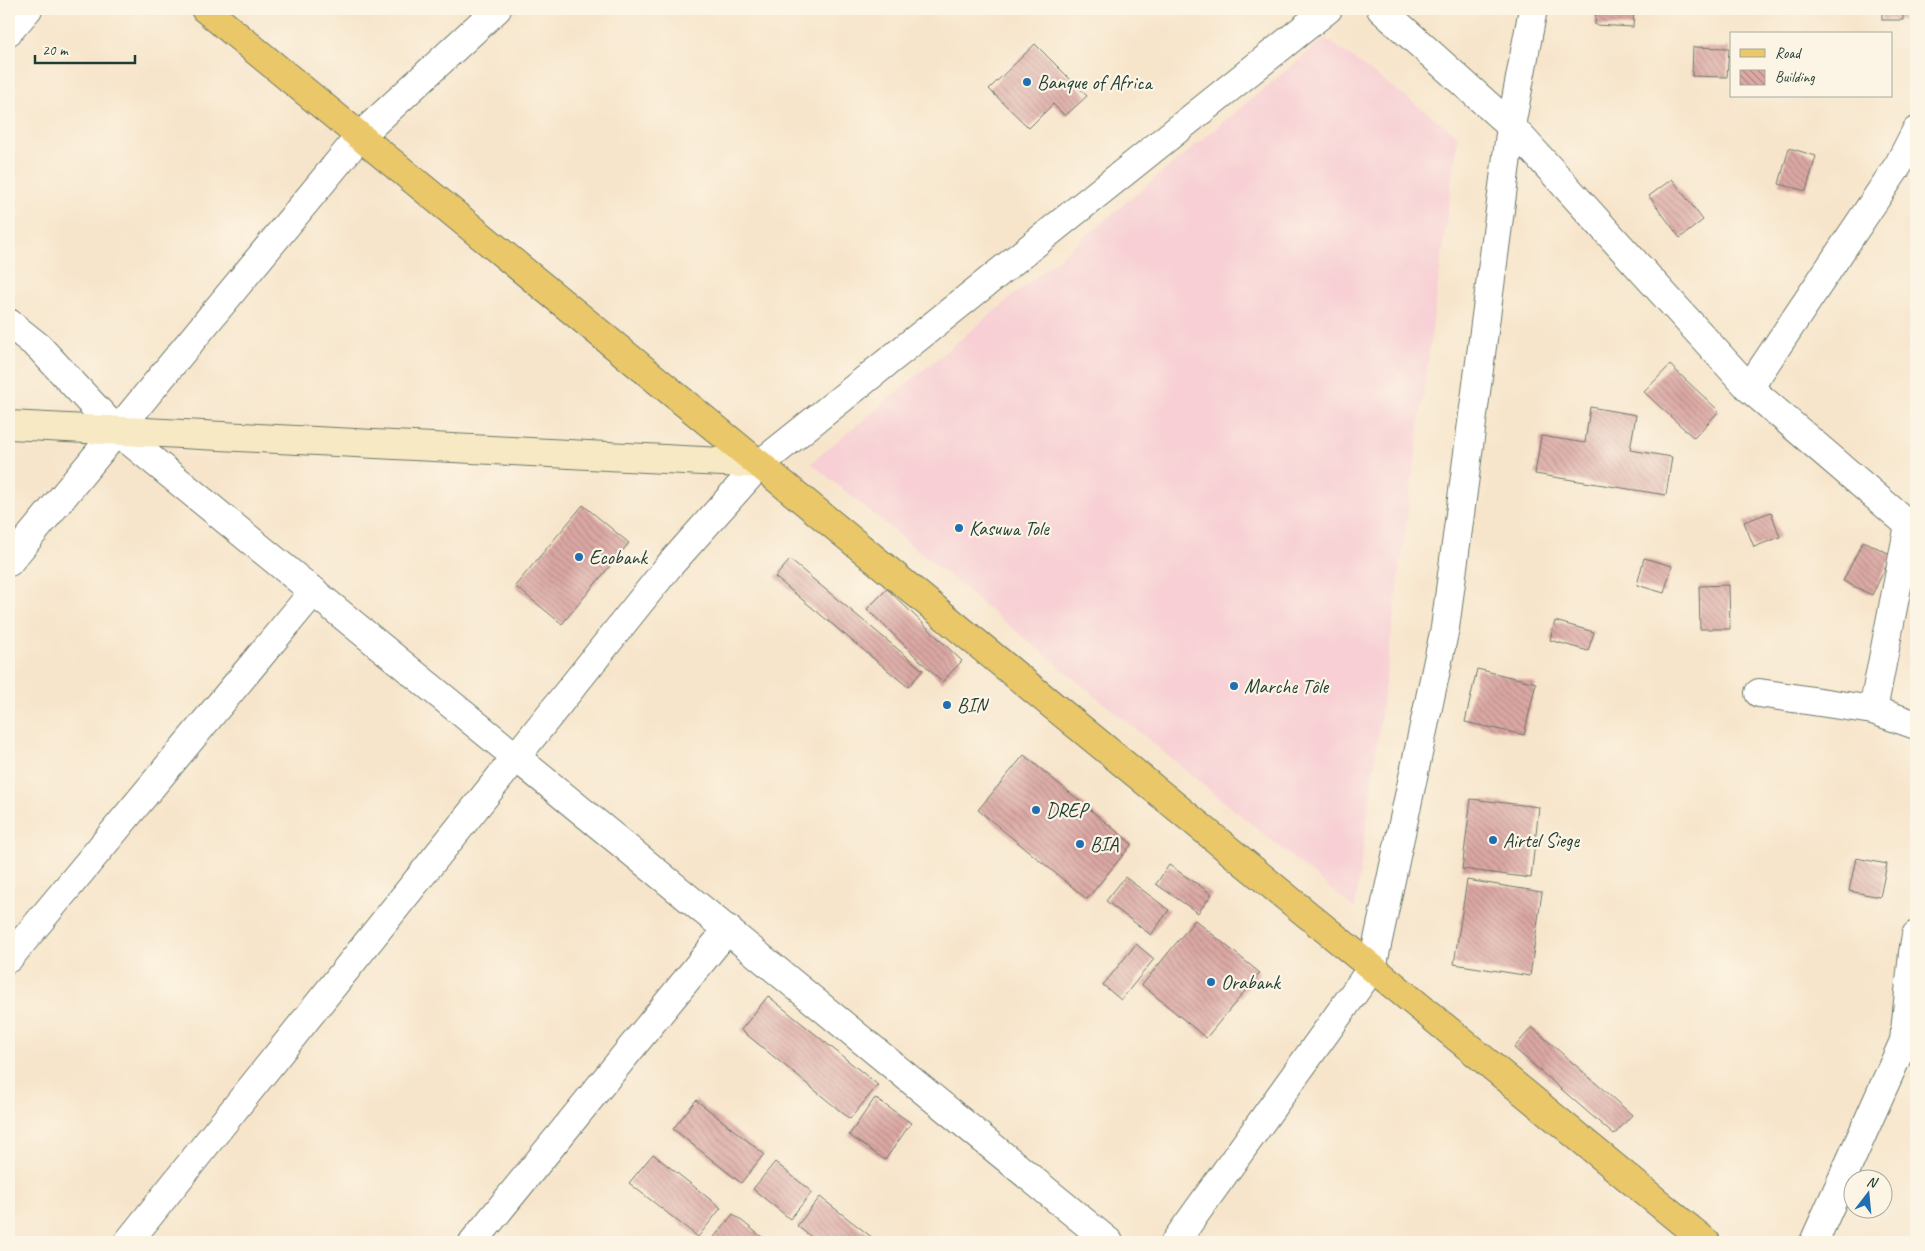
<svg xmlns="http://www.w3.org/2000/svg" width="1925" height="1251" font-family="Caveat,sans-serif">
<defs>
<pattern id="building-back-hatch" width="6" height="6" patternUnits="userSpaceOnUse" patternTransform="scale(1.25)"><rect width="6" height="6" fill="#dca8a4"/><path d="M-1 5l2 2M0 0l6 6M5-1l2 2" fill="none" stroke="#b28a86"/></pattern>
</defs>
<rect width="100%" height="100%" fill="#fcf5e5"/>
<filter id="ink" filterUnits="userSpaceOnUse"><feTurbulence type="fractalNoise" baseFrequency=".02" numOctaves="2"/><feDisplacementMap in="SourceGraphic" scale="10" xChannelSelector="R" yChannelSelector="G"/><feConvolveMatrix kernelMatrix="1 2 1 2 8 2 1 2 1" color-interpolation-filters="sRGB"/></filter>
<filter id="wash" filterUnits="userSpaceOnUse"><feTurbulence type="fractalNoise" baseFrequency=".0096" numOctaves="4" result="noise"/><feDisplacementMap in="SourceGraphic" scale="20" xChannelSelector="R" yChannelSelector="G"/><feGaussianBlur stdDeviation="1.12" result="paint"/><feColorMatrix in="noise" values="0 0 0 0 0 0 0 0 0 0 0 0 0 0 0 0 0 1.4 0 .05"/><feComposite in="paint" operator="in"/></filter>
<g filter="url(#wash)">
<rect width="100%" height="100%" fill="#f7e5cb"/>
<!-- built -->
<path fill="#f7cfd4" d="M1325 38 1458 135 1355 909 811 463Z"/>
<g id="blocks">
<!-- building -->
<g fill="url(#building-back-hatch)">
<path d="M1596 9H1634L1633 27 1595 25Z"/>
<rect x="1882" y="9" width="21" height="11"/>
<path d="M1035 44 1087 96 1065 116 1053 104 1029 128 989 89Z"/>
<path d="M1693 47 1729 48 1727 77 1692 76Z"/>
<path d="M1789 148 1816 156 1806 191 1779 184Z"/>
<path d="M1672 179 1703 220 1680 238 1649 196Z"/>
<path d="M1670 365 1719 411 1694 438 1644 392Z"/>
<path d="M1590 407 1636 415 1630 450 1672 457 1666 495 1535 474 1541 436 1585 443Z"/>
<path d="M583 505 629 543 562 624 515 586Z"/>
<path d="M1771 512 1780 537 1754 547 1744 522Z"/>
<path d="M1863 541 1892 555 1872 595 1843 581Z"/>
<path d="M1644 558 1672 566 1664 593 1637 585Z"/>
<path d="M790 560 923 670 908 687 775 577Z"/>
<path d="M1729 585 1730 629H1700L1699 586Z"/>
<path d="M887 589 962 661 942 682 867 609Z"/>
<path d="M1555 621 1594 632 1588 651 1550 640Z"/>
<path d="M1477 669 1536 683 1524 735 1465 722Z"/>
<path d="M1024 755 1132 844 1087 899 978 810Z"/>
<path d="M1471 799 1539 807 1531 878 1462 869Z"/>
<path d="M1856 858 1887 864 1880 897 1849 891Z"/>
<path d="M1169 865 1212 894 1198 913 1156 884Z"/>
<path d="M1125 877 1169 910 1151 935 1106 901Z"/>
<path d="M1467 880 1542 892 1530 976 1454 964Z"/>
<path d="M1195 920 1260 973 1206 1038 1142 985Z"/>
<path d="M1136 944 1154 959 1121 1000 1103 985Z"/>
<path d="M768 996 878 1085 850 1119 741 1030Z"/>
<path d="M1532 1027 1632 1115 1614 1135 1514 1048Z"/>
<path d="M875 1098 911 1123 885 1160 849 1135Z"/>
<path d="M696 1100 764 1154 741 1183 673 1129Z"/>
<path d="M653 1154 721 1208 698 1237 629 1183Z"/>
<path d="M775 1162 812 1192 790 1219 753 1189Z"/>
<path d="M820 1197 878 1242H818L797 1226Z"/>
<path d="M733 1214 768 1242H710Z"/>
</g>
</g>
</g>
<g filter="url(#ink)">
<use href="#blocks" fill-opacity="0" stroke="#6b7869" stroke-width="1"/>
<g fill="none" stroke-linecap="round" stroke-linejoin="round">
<!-- street casing -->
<g stroke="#6b7869" stroke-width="30">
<g id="street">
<path d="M1381 9 1511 126 1749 388 1909 525 1873 710 1916 725"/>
<path d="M9 31 28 9"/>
<path d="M9 323 39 347 117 431 1109 1242"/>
<path d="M1749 388 1899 164 1916 131"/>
<path d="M9 562 360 136 497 9"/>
<path d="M1759 693 1873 710"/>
<path d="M9 958 314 591"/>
<path d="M128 1242 668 567 760 464 1328 9"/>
<path d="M473 1242 728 929"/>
<path d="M1175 1242 1372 968 1445 628 1511 126 1533 9"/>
<path d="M1814 1242 1904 1041 1913 953 1916 935"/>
</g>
</g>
<!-- secondary casing -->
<g stroke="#6b7869" stroke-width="30">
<path id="secondary" d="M9 425 760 464"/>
</g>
<!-- primary casing -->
<g stroke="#6b7869" stroke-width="30">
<path id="primary" d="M205 9 1706 1242"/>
</g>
<!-- street -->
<use href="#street" stroke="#fff" stroke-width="28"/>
<!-- secondary -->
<use href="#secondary" stroke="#f7e9c3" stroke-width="28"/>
<!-- primary -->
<use href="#primary" stroke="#eac769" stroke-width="28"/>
</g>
</g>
<!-- markers -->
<g fill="#1f6fb2" stroke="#fcf5e5" stroke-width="2">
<circle cx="1027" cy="82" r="5"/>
<circle cx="959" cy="528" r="5"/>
<circle cx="579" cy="557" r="5"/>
<circle cx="1234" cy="686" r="5"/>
<circle cx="947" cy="705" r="5"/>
<circle cx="1036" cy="810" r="5"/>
<circle cx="1493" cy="840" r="5"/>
<circle cx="1080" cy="844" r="5"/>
<circle cx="1211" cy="982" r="5"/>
</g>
<g text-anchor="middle" stroke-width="4.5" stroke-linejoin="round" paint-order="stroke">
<!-- poi labels -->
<g font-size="20" fill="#1f3d34" stroke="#fcf5e5" text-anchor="start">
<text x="1037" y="89">Banque of Africa</text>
<text x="969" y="535">Kasuwa Tole</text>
<text x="589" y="564">Ecobank</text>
<text x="1244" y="693">Marche Tôle</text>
<text x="957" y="712">BIN</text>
<text x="1046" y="817">DREP</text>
<text x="1503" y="847">Airtel Siege</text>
<text x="1090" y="851">BIA</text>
<text x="1221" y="989">Orabank</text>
</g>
</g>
<!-- margin -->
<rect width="1925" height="1251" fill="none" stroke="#fcf5e5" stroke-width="30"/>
<!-- legend -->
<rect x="1730" y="32" width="162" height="65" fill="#fcf5e5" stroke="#a4ab9e"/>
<rect x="1740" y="49" width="25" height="8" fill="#eac769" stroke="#a4ab9e"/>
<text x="1775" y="58" font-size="15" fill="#1f3d34">Road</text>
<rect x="1740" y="70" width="25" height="15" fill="url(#building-back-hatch)" stroke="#a4ab9e"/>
<text x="1775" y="82" font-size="15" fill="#1f3d34">Building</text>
<!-- north arrow -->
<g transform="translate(1868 1194) rotate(16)"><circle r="24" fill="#fcf5e5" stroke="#a4ab9e"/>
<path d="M0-4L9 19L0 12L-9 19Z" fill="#1f6fb2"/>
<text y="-8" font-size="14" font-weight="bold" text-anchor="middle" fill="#1f3d34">N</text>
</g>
<!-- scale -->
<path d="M35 55v8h100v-8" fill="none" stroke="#1f3d34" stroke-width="2.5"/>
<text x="42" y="55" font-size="15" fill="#1f3d34" stroke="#fcf5e5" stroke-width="4" paint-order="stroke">20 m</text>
</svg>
